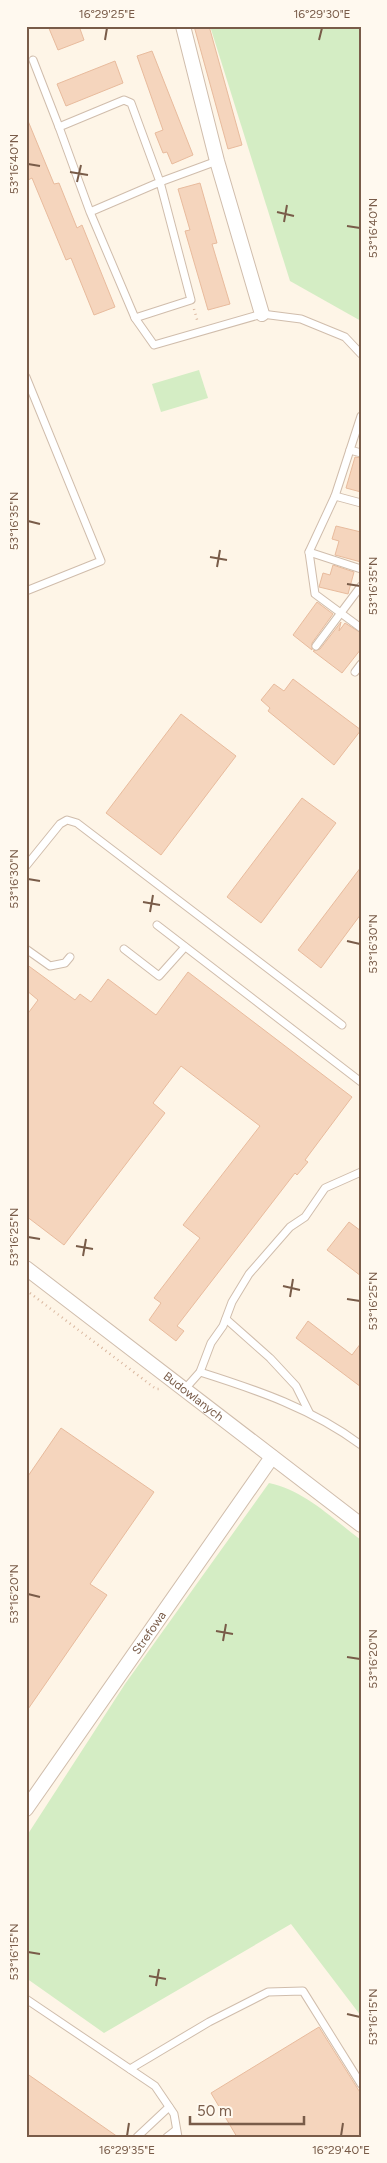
<svg xmlns="http://www.w3.org/2000/svg" width="387" height="2163" font-family="Figtree,sans-serif">
<rect width="100%" height="100%" fill="#fef5e7"/>
<!-- green -->
<g fill="#d4edc4">
<path d="M210 26H361V321L290 281Z"/>
<path d="M199 370 208 398 161 412 152 384Z"/>
<path d="M269 1483C304 1490 333 1519 361 1540V2016L291 1924 104 2033 26 1978V1837L125 1684Z"/>
</g>
<!-- building -->
<g fill="#f5d5bd" stroke="#e8bb9d">
<path d="M48 26H79L84 40 58 50Z"/>
<path d="M194 26H209L242 145 228 149Z"/>
<path d="M152 51 193 155 172 164 167 152 163 153 155 133 163 130 137 56Z"/>
<path d="M115 61 123 83 66 106 57 84Z"/>
<path d="M26 116 54 184 59 183 77 228 82 225 115 307 94 315 71 258 66 260 32 178 26 181Z"/>
<path d="M200 183 217 243 212 244 230 304 208 310 185 231 190 230 178 189Z"/>
<path d="M355 457 361 458V492L346 488Z"/>
<path d="M336 526 361 532V562L335 555 339 541 332 539Z"/>
<path d="M333 565 354 572 348 594 319 587 323 573 330 575Z"/>
<path d="M317 602 333 614 312 643V650L293 635Z"/>
<path d="M341 622 339 631 345 623 361 633V649L342 673 313 651 320 649Z"/>
<path d="M293 679 361 730 334 765 268 711 270 708 261 700 274 684 284 691Z"/>
<path d="M181 714 236 756 161 855 106 813Z"/>
<path d="M302 798 336 823 261 923 227 897Z"/>
<path d="M361 867V914L321 968 298 950Z"/>
<path d="M26 964 75 1000 80 994 91 1002 108 979 156 1015 188 972 352 1097 305 1160 308 1162 297 1175 295 1173 177 1326 184 1331 176 1341 149 1320 161 1303 154 1298 200 1238 183 1225 260 1126 181 1066 153 1103 165 1113 64 1245 26 1216V1016L38 1000 26 990Z"/>
<path d="M349 1222 361 1231V1276L327 1250Z"/>
<path d="M308 1321 352 1355 361 1343V1387L296 1338Z"/>
<path d="M61 1428 154 1492 90 1584 107 1595 26 1712V1479Z"/>
<path d="M319 2027 361 2094V2137H237L211 2093Z"/>
<path d="M26 2073 118 2137H26Z"/>
</g>
<g fill="none" stroke-linecap="round" stroke-linejoin="round">
<!-- service casing -->
<g stroke="#d0bdac" stroke-width="9">
<g id="service">
<path d="M33 60 59 127"/>
<path d="M90 212 160 182 191 300 135 318 90 212 59 127 124 100 131 103 160 182 217 161"/>
<path d="M135 318 154 345 262 314 301 319 345 337 361 354"/>
<path d="M26 377 101 561 26 591"/>
<path d="M361 416 335 496 309 552 315 594 361 628"/>
<path d="M350 450 361 453"/>
<path d="M335 496 361 503"/>
<path d="M309 552 361 569"/>
<path d="M316 646 361 586"/>
<path d="M355 672 361 664"/>
<path d="M26 866 60 824 67 820 77 823 342 1025"/>
<path d="M157 925 361 1082"/>
<path d="M26 949 50 966 65 963 70 957"/>
<path d="M124 949 159 976 185 947"/>
<path d="M226 1319 270 1358 296 1386 309 1412"/>
<path d="M200 1372C257 1390 313 1409 361 1445"/>
<path d="M184 1390 200 1372 211 1343 223 1326 232 1302 249 1274 290 1227 305 1217 325 1188 361 1172"/>
<path d="M26 1999 155 2086 174 2114 178 2137"/>
<path d="M130 2069 209 2022 268 1992 303 1991 361 2084"/>
<path d="M137 2137 169 2107"/>
<path d="M167 2137 176 2130"/>
</g>
</g>
<!-- minor casing -->
<g stroke="#d0bdac" stroke-width="16">
<g id="minor">
<path d="M183 26 217 161 262 314"/>
<path id="s1" d="M26 1268 361 1525"/>
<path id="s2" d="M26 1809 272 1457"/>
</g>
</g>
<!-- path -->
<g stroke="#dab8a0" stroke-width="2.5" stroke-dasharray="1 4" stroke-linecap="butt">
<path d="M194 309 198 323"/>
<path d="M26 1290 156 1389H161"/>
</g>
<!-- service -->
<use href="#service" stroke="#fff" stroke-width="7"/>
<!-- minor -->
<use href="#minor" stroke="#fff" stroke-width="14"/>
</g>
<!-- ticks -->
<path fill="none" stroke="#795c49" stroke-width="2" d="M105 40 107 28M319 40 322 28M28 164 40 166M70 172 88 175M77 182 81 165M277 212 294 216M284 222 287 205M347 226 360 228M28 521 40 524M210 557 227 560M217 567 220 550M347 584 360 586M28 879 40 881M143 902 160 905M150 912 153 895M347 941 360 944M28 1237 40 1239M76 1246 93 1249M83 1256 86 1239M283 1286 300 1290M290 1297 293 1279M347 1299 360 1301M28 1594 40 1597M216 1631 233 1634M223 1641 226 1624M347 1657 360 1659M28 1952 40 1954M149 1976 166 1979M156 1986 159 1969M347 2014 360 2017M127 2136 129 2123M341 2136 343 2123"/>
<g text-anchor="middle" stroke-width="4" stroke-linejoin="round" paint-order="stroke">
<!-- street labels -->
<g font-size="12" fill="#795c49" stroke="#fff9ef">
<text dy="4" stroke="none"><textPath href="#s1" startOffset="211">Budowlanych</textPath></text>
<text dy="4" stroke="none"><textPath href="#s2" startOffset="215">Strefowa</textPath></text>
</g>
</g>
<!-- border -->
<rect width="387" height="2163" fill="none" stroke="#fff9ef" stroke-width="55"/>
<!-- scale -->
<path d="M190 2116v8h114v-8" fill="none" stroke="#795c49" stroke-width="2.5"/>
<text x="197" y="2116" font-size="15" fill="#795c49" stroke="#fff9ef" stroke-width="4" paint-order="stroke">50 m</text>
<rect x="28" y="28" width="332" height="2108" fill="none" stroke="#795c49" stroke-width="2"/>
<g font-size="12" text-anchor="middle" fill="#795c49">
<text x="107" y="18">16°29'25"E</text>
<text x="322" y="18">16°29'30"E</text>
<text transform="translate(14 164) rotate(-90)" y="4">53°16'40"N</text>
<text transform="translate(373 228) rotate(-90)" y="4">53°16'40"N</text>
<text transform="translate(14 521) rotate(-90)" y="4">53°16'35"N</text>
<text transform="translate(373 586) rotate(-90)" y="4">53°16'35"N</text>
<text transform="translate(14 879) rotate(-90)" y="4">53°16'30"N</text>
<text transform="translate(373 944) rotate(-90)" y="4">53°16'30"N</text>
<text transform="translate(14 1237) rotate(-90)" y="4">53°16'25"N</text>
<text transform="translate(373 1301) rotate(-90)" y="4">53°16'25"N</text>
<text transform="translate(14 1594) rotate(-90)" y="4">53°16'20"N</text>
<text transform="translate(373 1659) rotate(-90)" y="4">53°16'20"N</text>
<text transform="translate(14 1952) rotate(-90)" y="4">53°16'15"N</text>
<text transform="translate(373 2017) rotate(-90)" y="4">53°16'15"N</text>
<text x="127" y="2154">16°29'35"E</text>
<text x="341" y="2154">16°29'40"E</text>
</g>
</svg>
